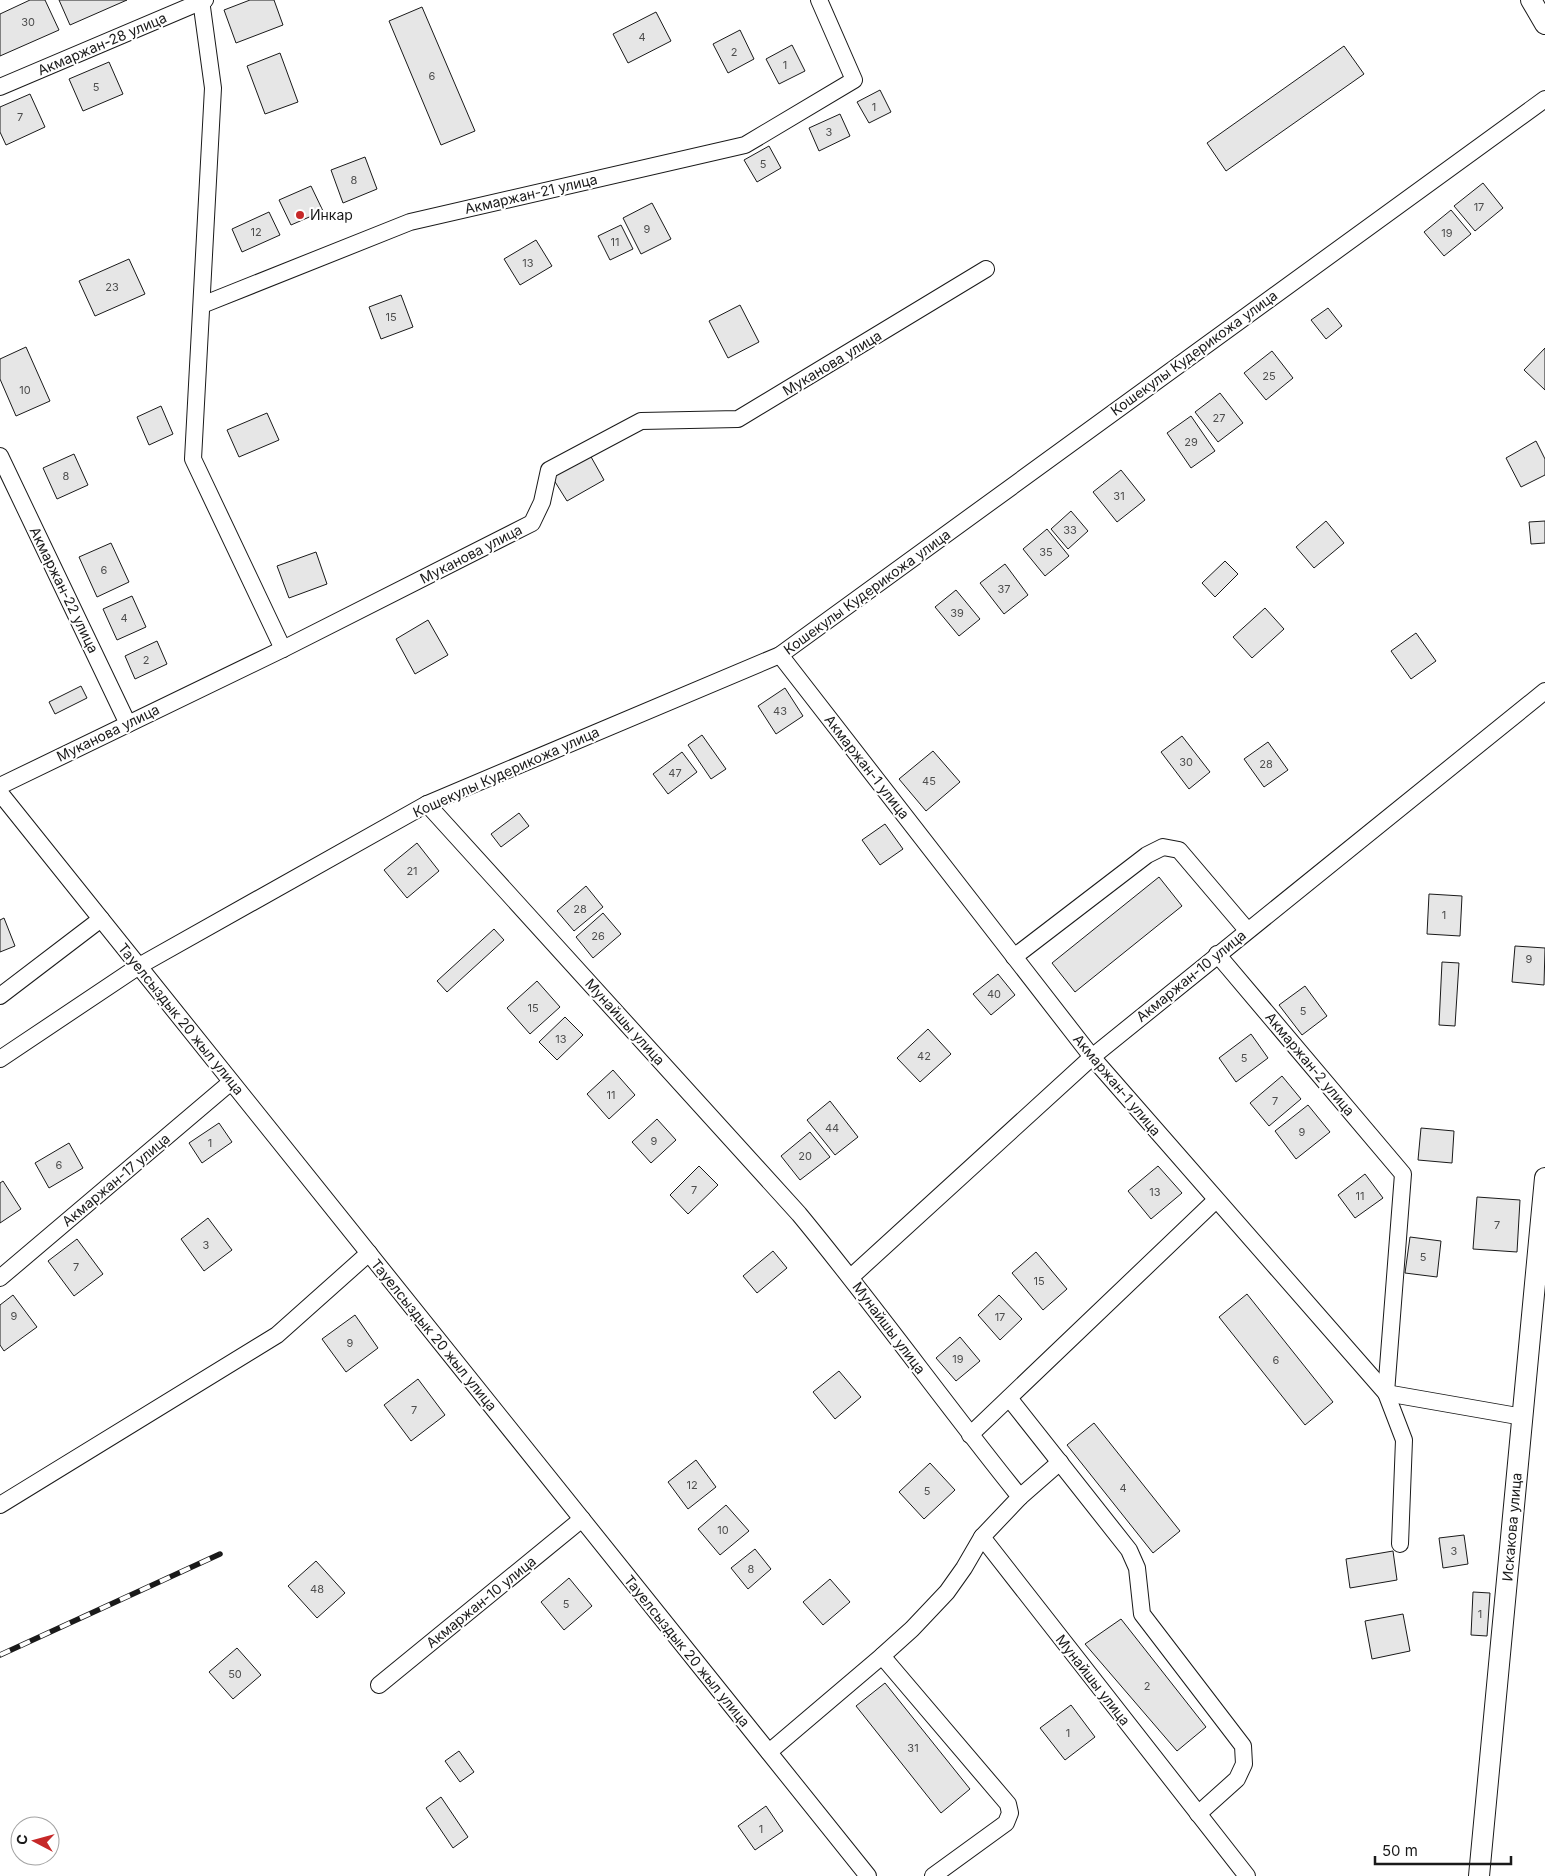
<svg xmlns="http://www.w3.org/2000/svg" width="1545" height="1876" font-family="Inter,sans-serif">
<rect width="100%" height="100%" fill="#fff"/>
<!-- building -->
<g fill="#e6e6e6" stroke="#1a1a1a">
<path d="M30 0H45L59 30 0 56V14Z"/>
<path d="M59 0H127L70 25Z"/>
<path d="M250 0H274L283 25 236 43 224 10Z"/>
<path d="M422 7 475 131 441 145 389 21Z"/>
<path d="M656 12 671 41 628 63 613 34Z"/>
<path d="M740 30 754 59 728 73 713 44Z"/>
<path d="M792 45 805 71 779 84 766 59Z"/>
<path d="M1344 46 1364 74 1226 171 1207 143Z"/>
<path d="M280 53 298 102 265 114 247 66Z"/>
<path d="M109 62 123 94 83 111 69 79Z"/>
<path d="M880 90 891 112 869 123 857 102Z"/>
<path d="M30 94 45 127 6 145 0 132V107Z"/>
<path d="M840 114 850 136 819 151 809 128Z"/>
<path d="M769 146 781 168 757 182 744 160Z"/>
<path d="M365 157 377 189 343 203 331 170Z"/>
<path d="M1483 183 1503 208 1475 231 1454 206Z"/>
<path d="M311 186 323 211 291 225 279 200Z"/>
<path d="M652 203 671 239 641 254 623 218Z"/>
<path d="M1451 210 1471 234 1444 256 1424 232Z"/>
<path d="M269 212 280 235 242 252 232 229Z"/>
<path d="M621 225 633 249 610 260 598 236Z"/>
<path d="M536 240 552 266 520 285 504 259Z"/>
<path d="M129 259 145 294 95 316 79 281Z"/>
<path d="M401 295 413 327 381 339 369 307Z"/>
<path d="M740 305 759 342 728 358 709 321Z"/>
<path d="M1328 308 1342 326 1326 339 1311 320Z"/>
<path d="M26 347 50 401 16 416 0 379V359Z"/>
<path d="M1545 348V390L1524 370Z"/>
<path d="M1272 351 1293 378 1266 400 1244 373Z"/>
<path d="M1220 393 1243 423 1218 442 1195 412Z"/>
<path d="M161 406 173 434 149 445 137 417Z"/>
<path d="M267 413 279 440 239 457 227 430Z"/>
<path d="M1191 416 1215 451 1191 468 1167 433Z"/>
<path d="M1536 441 1545 459V475L1521 487 1506 458Z"/>
<path d="M74 454 88 485 57 499 43 468Z"/>
<path d="M590 455 604 480 567 501 552 477Z"/>
<path d="M1121 470 1145 500 1117 522 1093 492Z"/>
<path d="M1071 511 1088 531 1068 549 1051 529Z"/>
<path d="M1326 521 1344 543 1314 568 1296 547Z"/>
<path d="M1545 521V543L1531 544 1529 522Z"/>
<path d="M1047 529 1069 556 1045 576 1023 549Z"/>
<path d="M111 543 129 582 97 597 79 557Z"/>
<path d="M316 552 327 584 289 598 277 566Z"/>
<path d="M1225 561 1238 574 1215 597 1202 583Z"/>
<path d="M1005 564 1028 595 1004 614 980 583Z"/>
<path d="M956 590 980 619 959 636 935 607Z"/>
<path d="M132 596 146 627 117 640 103 609Z"/>
<path d="M1265 608 1284 629 1252 658 1233 637Z"/>
<path d="M428 620 448 655 415 674 396 639Z"/>
<path d="M1416 633 1436 661 1411 679 1391 651Z"/>
<path d="M157 641 167 664 135 679 125 656Z"/>
<path d="M81 686 87 698 55 714 49 702Z"/>
<path d="M785 688 803 716 776 734 758 706Z"/>
<path d="M702 735 726 769 711 779 688 745Z"/>
<path d="M1182 736 1210 772 1189 789 1161 752Z"/>
<path d="M1268 742 1288 770 1264 787 1244 759Z"/>
<path d="M933 751 960 782 926 811 899 779Z"/>
<path d="M682 752 697 772 668 794 653 774Z"/>
<path d="M519 813 529 826 501 847 491 834Z"/>
<path d="M885 824 903 849 880 865 862 840Z"/>
<path d="M417 843 439 871 407 898 384 870Z"/>
<path d="M1159 877 1182 906 1075 992 1052 963Z"/>
<path d="M586 886 603 907 574 931 557 911Z"/>
<path d="M1429 894 1462 896 1460 936 1427 934Z"/>
<path d="M603 913 621 934 593 958 576 937Z"/>
<path d="M4 918 15 946 0 952V920Z"/>
<path d="M494 929 504 940 447 992 437 981Z"/>
<path d="M1515 946 1545 948 1544 985 1512 982Z"/>
<path d="M1442 962 1459 963 1455 1026 1439 1025Z"/>
<path d="M998 974 1015 995 991 1015 973 994Z"/>
<path d="M537 981 560 1007 530 1034 507 1008Z"/>
<path d="M1305 986 1327 1016 1302 1035 1279 1005Z"/>
<path d="M565 1017 583 1035 557 1060 539 1042Z"/>
<path d="M928 1029 951 1054 920 1082 897 1058Z"/>
<path d="M1251 1034 1268 1058 1236 1082 1219 1058Z"/>
<path d="M613 1070 635 1095 609 1119 587 1094Z"/>
<path d="M1282 1076 1301 1099 1269 1126 1250 1103Z"/>
<path d="M830 1101 858 1137 835 1155 807 1120Z"/>
<path d="M1308 1105 1330 1132 1296 1159 1275 1131Z"/>
<path d="M657 1119 676 1140 651 1163 632 1142Z"/>
<path d="M219 1123 232 1142 202 1163 189 1143Z"/>
<path d="M1421 1128 1454 1131 1452 1163 1418 1160Z"/>
<path d="M810 1132 830 1157 800 1180 781 1156Z"/>
<path d="M69 1143 83 1168 49 1188 35 1163Z"/>
<path d="M699 1166 718 1185 688 1214 670 1195Z"/>
<path d="M1158 1166 1182 1193 1151 1219 1128 1191Z"/>
<path d="M1365 1174 1383 1198 1355 1218 1338 1195Z"/>
<path d="M3 1181 21 1209 0 1223V1183Z"/>
<path d="M1477 1197 1520 1200 1517 1252 1473 1249Z"/>
<path d="M208 1218 232 1250 204 1271 181 1239Z"/>
<path d="M1410 1237 1441 1241 1437 1277 1405 1273Z"/>
<path d="M77 1239 103 1274 74 1296 48 1261Z"/>
<path d="M773 1251 787 1268 757 1293 743 1276Z"/>
<path d="M1036 1252 1067 1289 1043 1310 1012 1273Z"/>
<path d="M1247 1294 1333 1402 1305 1425 1219 1317Z"/>
<path d="M13 1295 37 1327 4 1351 0 1345V1305Z"/>
<path d="M999 1295 1022 1319 1000 1340 978 1315Z"/>
<path d="M355 1315 378 1348 346 1372 322 1339Z"/>
<path d="M960 1337 980 1361 956 1381 936 1358Z"/>
<path d="M839 1371 861 1397 835 1419 813 1392Z"/>
<path d="M418 1379 445 1415 411 1441 384 1405Z"/>
<path d="M1094 1423 1180 1531 1153 1553 1067 1445Z"/>
<path d="M696 1460 716 1487 688 1509 668 1482Z"/>
<path d="M930 1463 955 1490 924 1519 899 1492Z"/>
<path d="M726 1505 749 1531 720 1555 698 1529Z"/>
<path d="M1464 1535 1468 1564 1443 1568 1439 1538Z"/>
<path d="M755 1549 771 1569 748 1589 731 1568Z"/>
<path d="M1393 1551 1397 1580 1350 1588 1346 1559Z"/>
<path d="M316 1561 345 1593 317 1618 288 1586Z"/>
<path d="M569 1578 592 1606 564 1630 541 1602Z"/>
<path d="M830 1579 850 1602 823 1625 803 1602Z"/>
<path d="M1473 1592 1490 1593 1487 1636 1471 1635Z"/>
<path d="M1403 1614 1410 1651 1372 1659 1365 1621Z"/>
<path d="M1121 1619 1206 1727 1177 1751 1085 1644Z"/>
<path d="M237 1648 261 1675 233 1699 209 1672Z"/>
<path d="M885 1683 970 1789 941 1813 856 1706Z"/>
<path d="M1071 1705 1095 1737 1065 1760 1040 1728Z"/>
<path d="M459 1751 474 1772 460 1782 445 1761Z"/>
<path d="M441 1797 468 1837 453 1848 426 1808Z"/>
<path d="M766 1806 783 1831 755 1850 738 1826Z"/>
</g>
<g fill="none" stroke-linecap="round" stroke-linejoin="round">
<!-- minor casing -->
<g stroke="#1a1a1a" stroke-width="18">
<g id="minor">
<path d="M201 0 213 88 193 459 283 649"/>
<path d="M0 87 205 0"/>
<path d="M202 305 410 222 745 145 854 80 819 0"/>
<path d="M0 456 128 724"/>
<path d="M780 655 1092 1057 1386 1393 1523 1417"/>
<path d="M0 786 283 649 532 523 542 502 549 470 641 421 738 419 986 269"/>
<path d="M0 793 868 1876"/>
<path d="M427 804 799 1214C875 1306 945 1404 1020 1497L982 1537 1247 1876"/>
<path d="M1217 954 1403 1174 1386 1393 1404 1440 1400 1544"/>
<path d="M1014 957 1147 855 1163 847 1179 850 1247 930"/>
<path d="M0 996 101 919"/>
<path d="M0 1059 139 966 427 804 780 655 1545 99"/>
<path d="M851 1277 1092 1057 1545 691"/>
<path d="M0 1278 231 1082"/>
<path d="M1009 1398 1129 1550 1137 1568 1142 1614 1243 1746 1244 1764 1237 1779 1198 1814"/>
<path d="M970 1435 1216 1200"/>
<path d="M1020 1497 1060 1462"/>
<path d="M0 1505 277 1335 369 1253"/>
<path d="M882 1656 1008 1804 1010 1813 1006 1823 933 1876"/>
<path d="M379 1685 582 1519"/>
<path d="M769 1752 882 1656 912 1629 947 1592 964 1568 982 1537"/>
</g>
</g>
<!-- tertiary casing -->
<g stroke="#1a1a1a" stroke-width="22">
<g id="tertiary">
<path d="M1531 0 1545 24"/>
<path d="M1479 1876 1545 1178"/>
</g>
</g>
<!-- minor -->
<use href="#minor" stroke="#fff" stroke-width="16"/>
<!-- tertiary -->
<use href="#tertiary" stroke="#fff" stroke-width="20"/>
<!-- rail casing -->
<g stroke="#1a1a1a" stroke-width="5.5">
<path id="rail" d="M0 1655 220 1554"/>
</g>
<!-- rail -->
<use href="#rail" stroke="#fff" stroke-width="4" stroke-dasharray="11" stroke-linecap="butt"/>
</g>
<!-- markers -->
<circle fill="#c62828" stroke="#fff" stroke-width="2" cx="300" cy="215" r="5"/>
<g text-anchor="middle" stroke-width="4" stroke-linejoin="round" paint-order="stroke">
<!-- number labels -->
<g font-size="11" fill="#4d4d4d">
<text x="28" y="26">30</text>
<text x="642" y="41">4</text>
<text x="734" y="56">2</text>
<text x="785" y="69">1</text>
<text x="432" y="80">6</text>
<text x="96" y="91">5</text>
<text x="874" y="111">1</text>
<text x="20" y="121">7</text>
<text x="829" y="136">3</text>
<text x="763" y="168">5</text>
<text x="354" y="184">8</text>
<text x="1479" y="211">17</text>
<text x="647" y="233">9</text>
<text x="256" y="236">12</text>
<text x="1447" y="237">19</text>
<text x="615" y="246">11</text>
<text x="528" y="267">13</text>
<text x="112" y="291">23</text>
<text x="391" y="321">15</text>
<text x="1269" y="380">25</text>
<text x="25" y="394">10</text>
<text x="1219" y="422">27</text>
<text x="1191" y="446">29</text>
<text x="66" y="480">8</text>
<text x="1119" y="500">31</text>
<text x="1070" y="534">33</text>
<text x="1046" y="556">35</text>
<text x="104" y="574">6</text>
<text x="1004" y="593">37</text>
<text x="957" y="617">39</text>
<text x="124" y="622">4</text>
<text x="146" y="664">2</text>
<text x="780" y="715">43</text>
<text x="1186" y="766">30</text>
<text x="1266" y="768">28</text>
<text x="675" y="777">47</text>
<text x="929" y="785">45</text>
<text x="412" y="875">21</text>
<text x="580" y="913">28</text>
<text x="1444" y="919">1</text>
<text x="598" y="940">26</text>
<text x="1529" y="963">9</text>
<text x="994" y="998">40</text>
<text x="533" y="1012">15</text>
<text x="1303" y="1015">5</text>
<text x="561" y="1043">13</text>
<text x="924" y="1060">42</text>
<text x="1244" y="1062">5</text>
<text x="611" y="1099">11</text>
<text x="1275" y="1105">7</text>
<text x="832" y="1132">44</text>
<text x="1302" y="1136">9</text>
<text x="654" y="1145">9</text>
<text x="210" y="1147">1</text>
<text x="805" y="1160">20</text>
<text x="59" y="1169">6</text>
<text x="694" y="1194">7</text>
<text x="1155" y="1196">13</text>
<text x="1360" y="1200">11</text>
<text x="1497" y="1229">7</text>
<text x="206" y="1249">3</text>
<text x="1423" y="1261">5</text>
<text x="76" y="1271">7</text>
<text x="1039" y="1285">15</text>
<text x="14" y="1320">9</text>
<text x="1000" y="1321">17</text>
<text x="350" y="1347">9</text>
<text x="958" y="1363">19</text>
<text x="1276" y="1364">6</text>
<text x="414" y="1414">7</text>
<text x="692" y="1489">12</text>
<text x="1123" y="1492">4</text>
<text x="927" y="1495">5</text>
<text x="723" y="1534">10</text>
<text x="1454" y="1555">3</text>
<text x="751" y="1573">8</text>
<text x="317" y="1593">48</text>
<text x="566" y="1608">5</text>
<text x="1480" y="1618">1</text>
<text x="235" y="1678">50</text>
<text x="1147" y="1690">2</text>
<text x="1068" y="1737">1</text>
<text x="913" y="1752">31</text>
<text x="761" y="1833">1</text>
</g>
<!-- street labels -->
<g font-size="14" fill="#1a1a1a" stroke="#fff">
<text transform="translate(102 44) rotate(-23)" y="5">Акмаржан-28 улица</text>
<text transform="translate(531 194) rotate(-13)" y="5">Акмаржан-21 улица</text>
<text transform="translate(1194 353) rotate(-36)" y="5">Кошекулы Кудерикожа улица</text>
<text transform="translate(832 363) rotate(-31)" y="5">Муканова улица</text>
<text transform="translate(471 554) rotate(-27)" y="5">Муканова улица</text>
<text transform="translate(64 590) rotate(64)" y="5">Акмаржан-22 улица</text>
<text transform="translate(867 592) rotate(-36)" y="5">Кошекулы Кудерикожа улица</text>
<text transform="translate(108 733) rotate(-26)" y="5">Муканова улица</text>
<text transform="translate(867 767) rotate(52)" y="5">Акмаржан-1 улица</text>
<text transform="translate(506 772) rotate(-24)" y="5">Кошекулы Кудерикожа улица</text>
<text transform="translate(1191 976) rotate(-39)" y="5">Акмаржан-10 улица</text>
<text transform="translate(181 1019) rotate(51)" y="5">Тауелсыздык 20 жыл улица</text>
<text transform="translate(625 1022) rotate(48)" y="5">Мунайшы улица</text>
<text transform="translate(1310 1064) rotate(50)" y="5">Акмаржан-2 улица</text>
<text transform="translate(1117 1085) rotate(50)" y="5">Акмаржан-1 улица</text>
<text transform="translate(116 1180) rotate(-40)" y="5">Акмаржан-17 улица</text>
<text transform="translate(889 1328) rotate(53)" y="5">Мунайшы улица</text>
<text transform="translate(434 1335) rotate(51)" y="5">Тауелсыздык 20 жыл улица</text>
<text transform="translate(1512 1527) rotate(-85)" y="5">Искакова улица</text>
<text transform="translate(481 1602) rotate(-39)" y="5">Акмаржан-10 улица</text>
<text transform="translate(687 1651) rotate(51)" y="5">Тауелсыздык 20 жыл улица</text>
<text transform="translate(1093 1680) rotate(52)" y="5">Мунайшы улица</text>
</g>
<!-- poi labels -->
<g font-size="14" fill="#1a1a1a" stroke="#fff" text-anchor="start">
<text x="310" y="220">Инкар</text>
</g>
</g>
<!-- north arrow -->
<g transform="translate(35 1841) rotate(276)"><circle r="24" fill="#ffffff" stroke="#a3a3a3"/>
<path d="M0-4L9 19L0 12L-9 19Z" fill="#c62828"/>
<text y="-8" font-size="14" font-weight="bold" text-anchor="middle" fill="#1a1a1a">С</text>
</g>
<!-- scale -->
<path d="M1375 1856v8h136v-8" fill="none" stroke="#1a1a1a" stroke-width="2.5"/>
<text x="1382" y="1856" font-size="15" fill="#1a1a1a" stroke="#ffffff" stroke-width="4" paint-order="stroke">50 m</text>
</svg>
